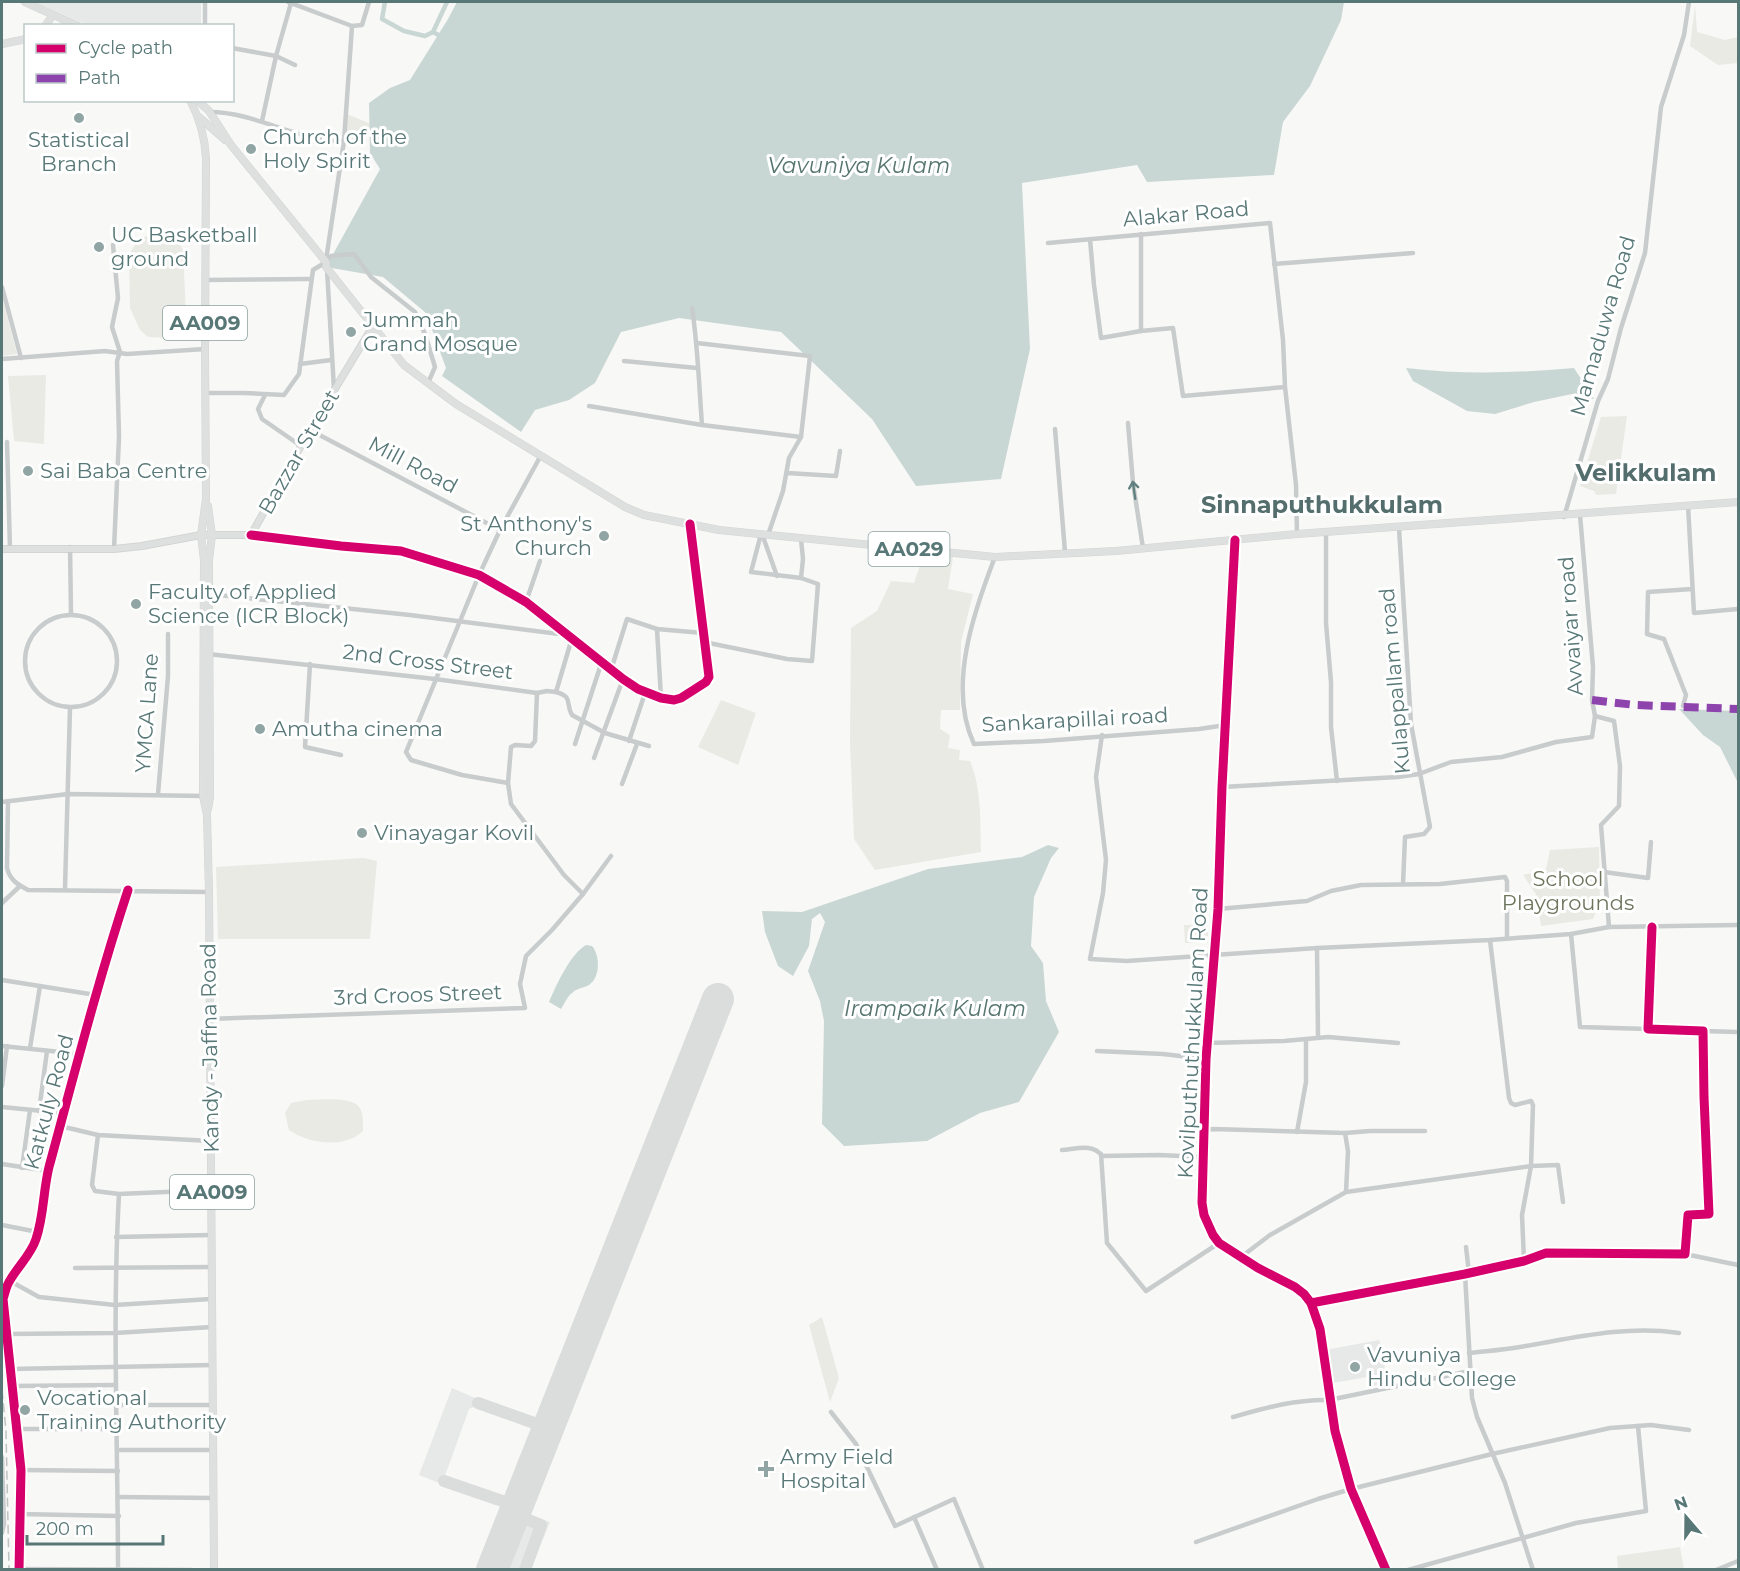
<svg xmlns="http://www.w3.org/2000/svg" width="1740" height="1571" font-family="Montserrat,sans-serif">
<rect width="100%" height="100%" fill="#f8f8f7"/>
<!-- built -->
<g fill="#e6e9e7">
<path d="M35 2H201V25H87Z"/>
<path d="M1379 1340 1385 1359 1384 1380 1379 1384 1374 1386 1370 1384 1373 1376 1327 1384 1325 1350Z"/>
<path d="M452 1388 480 1400 477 1406 469 1409 442 1484 419 1475Z"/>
<path d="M523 1513 550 1522 531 1569H501Z"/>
</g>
<!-- green -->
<g fill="#e9eae4">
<path d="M1695 5 1697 32 1725 40 1738 37V63L1718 65 1690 46Z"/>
<path d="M347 114 371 124 362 145 345 136Z"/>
<path d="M153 233H164L177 239 183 250 186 316 184 329 178 335 169 338 148 337 140 330 130 308 129 254 138 240Z"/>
<path d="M2 297 17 354 2 356Z"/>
<path d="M46 375 44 444 14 441 8 376Z"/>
<path d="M1627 416 1616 494 1596 495 1594 491 1580 486 1601 417Z"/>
<path d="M924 554 953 557 948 589 973 594 961 642 960 710H941L940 729 950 735 948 748 960 750 959 760 970 761C982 790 980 821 981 852L875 870 854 839 850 743 851 628 877 611 891 581 914 583Z"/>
<path d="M721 700 756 713 738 765 698 747Z"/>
<path d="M1599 847 1600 901 1593 919 1541 926 1537 896 1523 875 1546 869 1550 850Z"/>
<path d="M364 858 377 861 370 939H218L216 867Z"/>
<path d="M1184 925H1208V943H1185Z"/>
<path d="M306 1100C319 1100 351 1096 359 1107 364 1113 363 1124 363 1131 345 1149 309 1144 289 1130L285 1113 291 1103Z"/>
<path d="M822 1317 839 1378 830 1402 809 1325Z"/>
<path d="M1680 1547 1684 1569H1618L1617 1556Z"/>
</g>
<!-- water -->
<g fill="#c9d7d4">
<path d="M457 2H1344L1341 20 1310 86 1283 122 1274 175 1147 182 1137 165 1022 183 1030 349 1001 479 916 486 872 419 781 332 679 318 621 332 595 383 569 400 535 410 521 432 442 376 446 368 426 313 383 277 326 267 380 169 370 153 369 103 390 88 410 80 448 19Z"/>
<path d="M1406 368C1465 375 1515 373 1574 368L1594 399 1572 394 1534 402 1495 414 1467 411 1413 381Z"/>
<path d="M1679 709 1738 711V783L1720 747 1703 735Z"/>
<path d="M1048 845 1059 848 1051 858 1034 897 1031 946 1043 963 1046 1001 1059 1032 1019 1102 980 1113 927 1141 844 1146 822 1124 824 1021 820 1001 808 971 825 922 820 913 812 919 809 946 793 976 778 966 765 932 762 911 802 912 928 869 1022 857Z"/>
<path d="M586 945 592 946C600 955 601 977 589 985 584 988 577 988 572 993 567 997 565 1003 561 1009L549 1002C556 986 570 954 586 945Z"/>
</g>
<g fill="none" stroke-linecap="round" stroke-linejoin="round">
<!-- canal -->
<g stroke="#c9d7d4" stroke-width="4.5">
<path d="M385 2 382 19 404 31 425 36 433 32"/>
<path d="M442 37 433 32 447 2"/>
</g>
<!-- taxiway -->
<g stroke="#dbdddc" stroke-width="12">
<path d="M478 1403 548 1428"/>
<path d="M444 1481 517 1506"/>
<path d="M514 1514 541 1525 525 1570"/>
</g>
<!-- runway -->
<path stroke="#dbdddc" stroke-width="32" d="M492 1570 718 999"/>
<!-- major casing -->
<g stroke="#d3d5d4" stroke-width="8">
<path id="major" d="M2 549H114L142 546 201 535H251L307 435 373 326"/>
</g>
<!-- highway casing -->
<g stroke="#d3d5d4" stroke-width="8">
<g id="highway">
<path d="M25 2 78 26"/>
<path d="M45 26 53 15"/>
<path d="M2 44 26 39"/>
<path d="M190 100C200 119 205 138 206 158L205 349 206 499 201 535 204 560 203 796 207 815 209 892 214 1570"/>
<path d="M197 100 209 111 231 145 326 262V267L404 365 456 404 625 507 644 515 719 530 995 557 1116 551 1297 534 1738 502"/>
<path d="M199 117 225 140"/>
<path d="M208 506 212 535 209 560 210 797 208 809"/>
</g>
</g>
<!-- minor -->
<g stroke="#c8cccc" stroke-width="4.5">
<path d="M205 2V26"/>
<path d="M288 2 352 26 362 25 369 2"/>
<path d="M232 48 276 56 295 65"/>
<path d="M210 112C256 112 298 142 344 141"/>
<path d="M262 121 276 56 291 3"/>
<path d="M1141 234V331L1173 328 1183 396 1285 387 1296 485 1297 534"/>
<path d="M1090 239 1094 285 1101 338 1141 331"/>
<path d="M1048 243 1270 223 1283 340 1285 387"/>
<path d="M113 245 118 298 112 327 120 352 117 361 119 437 114 549"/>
<path d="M326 260 344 141 352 26"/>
<path d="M1274 264 1413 253"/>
<path d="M327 269 334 389"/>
<path d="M205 280 310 279"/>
<path d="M2 287 21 358"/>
<path d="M692 308C698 347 699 386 702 425L801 437 789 458 783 491 768 535"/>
<path d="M697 343 810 356 801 437"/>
<path d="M2 359 105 351 127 354 205 349"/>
<path d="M624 361 697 368"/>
<path d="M300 364 331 360"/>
<path d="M206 393H244L284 395 299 374 313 270 326 262 331 256 354 254 371 277 415 312 425 334 435 367 428 383"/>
<path d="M265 395 258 409 262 419 301 446"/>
<path d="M589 406 702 425"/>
<path d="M1128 423 1133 483 1143 548"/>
<path d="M1055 429 1065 552"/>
<path d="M310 430 500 530"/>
<path d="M7 442 10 548"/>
<path d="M540 457 500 530 479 575 406 752 411 760 462 775 508 783 511 804 564 875 583 894"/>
<path d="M787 473 836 476 840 451"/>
<path d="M1688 505 1694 613 1738 609"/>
<path d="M1580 515 1593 667 1592 700 1595 716 1614 721 1620 766 1619 806 1601 825 1609 927"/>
<path d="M1564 517 1598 401 1608 379 1621 328 1645 253 1661 107 1684 35 1689 2"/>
<path d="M1399 528 1411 724 1430 827 1424 834 1405 837 1403 884"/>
<path d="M762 534 777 576"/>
<path d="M1326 534V623L1331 682V727L1337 781"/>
<path d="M251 535 341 546 401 551 479 575 526 602 623 679 638 689 661 698 674 700 681 698 706 682 709 677 690 524"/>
<path d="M801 539 803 559 801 578"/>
<path d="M1235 540 1222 787 1218 909 1206 1059 1202 1203 1204 1215 1213 1235 1219 1243 1258 1268 1295 1287 1304 1294 1311 1303 1320 1329 1335 1431 1351 1489 1386 1570"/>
<path d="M70 547 71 614"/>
<path d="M995 557C974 611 947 687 974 744L1044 741 1199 729 1226 725"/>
<path d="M209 594 410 615 567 635"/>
<path d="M526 602 540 561"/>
<circle cx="71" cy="661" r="46"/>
<path d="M657 629 661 698"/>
<path d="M572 638 556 692C574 697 565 704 572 715L605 733 649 746"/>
<path d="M704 642 787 659 812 661 818 584 801 578 751 572 761 534"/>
<path d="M208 654 435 679 537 693 535 741 531 746 515 745 511 747 508 783"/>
<path d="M310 664 305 747 341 755"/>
<path d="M611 670 627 619 657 629 703 633"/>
<path d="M537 693 547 691 556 692"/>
<path d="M1683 706 1686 695 1664 639 1647 634 1648 592 1692 589"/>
<path d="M1102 735 1096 777 1106 860 1103 893 1090 959 1127 961 1317 948 1490 940 1571 934 1609 927 1738 925"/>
<path d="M629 741 645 693"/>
<path d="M575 744 602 661"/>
<path d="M594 758 623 679"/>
<path d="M622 784 637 744"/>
<path d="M1222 787 1398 777 1419 774 1451 762 1502 757 1556 742 1592 737 1595 716"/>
<path d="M158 794 168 676V634"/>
<path d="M8 801 7 868C10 880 17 884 28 890L209 892"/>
<path d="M2 802 68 794 205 796"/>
<path d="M1604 872 1648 878 1651 842"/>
<path d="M65 889 70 708"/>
<path d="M2 903 20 886"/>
<path d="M1218 909 1307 901 1331 891 1361 885 1440 884 1505 877 1507 881V938"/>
<path d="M1571 934 1580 1027 1648 1029"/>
<path d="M1490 940 1509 1098 1511 1103 1515 1105 1531 1101 1533 1105 1531 1166 1522 1215 1524 1261"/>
<path d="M1317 948 1318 1037"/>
<path d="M2 980 96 995"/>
<path d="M209 1019 525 1008 520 984 526 956 552 930 583 894 611 856"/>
<path d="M1703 1031 1738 1032"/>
<path d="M1208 1043 1284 1041 1328 1037 1398 1043"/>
<path d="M2 1046 80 1054"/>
<path d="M30 1048 40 986"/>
<path d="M1097 1051 1163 1054 1206 1059"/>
<path d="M2 1086 7 1046"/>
<path d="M2 1107 63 1113"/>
<path d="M39 1111 47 1051"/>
<path d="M60 1126 98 1135 211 1141"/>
<path d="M1203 1131 1213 1129 1345 1133 1370 1131H1425"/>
<path d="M1297 1132 1306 1082V1039"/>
<path d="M1345 1133 1348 1151 1346 1192"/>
<path d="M98 1135 92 1185 95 1191 119 1194 212 1190"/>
<path d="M1062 1150C1076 1149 1093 1143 1102 1156L1159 1155 1202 1157"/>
<path d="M1101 1154 1107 1243 1146 1291 1219 1243"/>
<path d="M2 1164 48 1171"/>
<path d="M22 1168 30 1110"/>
<path d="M2 1225 38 1232"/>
<path d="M116 1237 211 1235"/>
<path d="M1466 1247 1469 1273"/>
<path d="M1685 1254 1738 1265"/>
<path d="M1241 1257 1270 1235 1346 1192 1531 1166 1558 1165 1563 1202"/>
<path d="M75 1268 211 1267"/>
<path d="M1465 1274 1472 1398 1477 1417 1505 1483 1533 1570"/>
<path d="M10 1281 39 1297 115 1305 211 1299"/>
<path d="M1311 1303 1465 1274 1524 1261 1546 1253 1685 1254 1688 1215 1709 1214 1704 1097 1703 1031 1648 1029 1652 927"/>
<path d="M6 1334 115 1333 212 1327"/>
<path d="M1469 1353C1486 1351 1503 1350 1520 1347 1574 1338 1624 1325 1679 1333"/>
<path d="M10 1369 213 1365"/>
<path d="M12 1386 116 1385"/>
<path d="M116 1405H214"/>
<path d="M831 1412 856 1444 895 1526 954 1499 983 1570"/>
<path d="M1233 1417C1265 1408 1296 1399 1329 1400L1470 1371"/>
<path d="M18 1429H116"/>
<path d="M117 1450H213"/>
<path d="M2 1457 4 1524 2 1533"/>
<path d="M21 1470 118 1471"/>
<path d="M118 1497 212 1498"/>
<path d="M19 1514 119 1516"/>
<path d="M914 1517 937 1570"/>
<path d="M1196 1542 1318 1499 1351 1489 1492 1454 1610 1428 1651 1425 1689 1430"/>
<path d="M19 1569 192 1570"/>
<path d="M19 1570 21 1470 3 1299C5 1293 6 1287 9 1282 17 1267 31 1255 36 1239 44 1216 43 1191 49 1167 74 1075 98 981 128 890"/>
<path d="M118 1570C118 1444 112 1319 119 1194"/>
<path d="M1408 1570 1576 1523 1646 1511 1638 1426"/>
<path d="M1716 1570 1738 1561"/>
</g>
<!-- major -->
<use href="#major" stroke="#dee0df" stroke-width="6"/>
<!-- highway -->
<use href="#highway" stroke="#dee0df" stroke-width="7"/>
<!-- rail -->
<path stroke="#bec2c1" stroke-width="1.5" stroke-dasharray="9 4.5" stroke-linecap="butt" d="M2 1390 6 1431 9 1570"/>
<!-- quiet -->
<path stroke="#8e44ad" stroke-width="8" stroke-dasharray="15 8" stroke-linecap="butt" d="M1592 700 1635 705 1738 709"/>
<!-- cycleway casing -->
<g stroke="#fff" stroke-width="13">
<g id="cycleway">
<path d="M251 535 341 546 401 551 479 575 526 602 623 679 638 689 661 698 674 700 681 698 706 682 709 677 690 524"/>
<path d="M1235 540 1222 787 1218 909 1206 1059 1202 1203 1204 1215 1213 1235 1219 1243 1258 1268 1295 1287 1304 1294 1311 1303 1320 1329 1335 1431 1351 1489 1386 1570"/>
<path d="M1311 1303 1465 1274 1524 1261 1546 1253 1685 1254 1688 1215 1709 1214 1704 1097 1703 1031 1648 1029 1652 927"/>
<path d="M19 1570 21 1470 3 1299C5 1293 6 1287 9 1282 17 1267 31 1255 36 1239 44 1216 43 1191 49 1167 74 1075 98 981 128 890"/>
</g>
</g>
<!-- cycleway -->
<use href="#cycleway" stroke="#d6006c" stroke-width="9"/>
</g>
<!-- one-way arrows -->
<defs><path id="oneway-shaft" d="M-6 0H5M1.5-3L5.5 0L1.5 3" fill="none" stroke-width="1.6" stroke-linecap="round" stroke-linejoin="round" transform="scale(1.5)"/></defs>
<use stroke="#638080" href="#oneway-shaft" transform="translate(1134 490) rotate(-98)"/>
<!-- markers -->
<g fill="#90a5a4" stroke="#fff" stroke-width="2">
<circle cx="79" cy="118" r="6"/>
<circle cx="251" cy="149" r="6"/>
<circle cx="99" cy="247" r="6"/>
<circle cx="351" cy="332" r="6"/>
<circle cx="28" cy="471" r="6"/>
<circle cx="604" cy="536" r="6"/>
<circle cx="136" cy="604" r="6"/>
<circle cx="260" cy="729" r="6"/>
<circle cx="362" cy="833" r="6"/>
<circle cx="1355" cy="1367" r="6"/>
<circle cx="25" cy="1410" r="6"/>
<path d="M763 1460h6v6h6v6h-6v6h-6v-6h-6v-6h6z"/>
</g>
<g text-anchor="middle" stroke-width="6" stroke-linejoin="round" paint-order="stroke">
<!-- shield labels -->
<g fill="#fff" stroke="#8aa0a0" stroke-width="1.5">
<rect x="163" y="306" width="84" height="34" rx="4.5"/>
<rect x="868.5" y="532" width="81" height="34" rx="4.5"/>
<rect x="170" y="1175" width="84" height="34" rx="4.5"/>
</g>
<g font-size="20" font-weight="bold" fill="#587877">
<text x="205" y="330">AA009</text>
<text x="909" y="556">AA029</text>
<text x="212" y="1199">AA009</text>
</g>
<!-- poi labels -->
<g font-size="21" fill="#587877" stroke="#fff" text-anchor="start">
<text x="263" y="144">Church of the<tspan x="263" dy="24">Holy Spirit</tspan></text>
<text x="79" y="147" text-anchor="middle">Statistical<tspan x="79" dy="24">Branch</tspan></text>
<text x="111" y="242">UC Basketball<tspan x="111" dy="24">ground</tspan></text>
<text x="363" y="327">Jummah<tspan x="363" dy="24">Grand Mosque</tspan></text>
<text x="40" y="478">Sai Baba Centre</text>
<text x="592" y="531" text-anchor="end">St Anthony's<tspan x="592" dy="24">Church</tspan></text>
<text x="148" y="599">Faculty of Applied<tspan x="148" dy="24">Science (ICR Block)</tspan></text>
<text x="272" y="736">Amutha cinema</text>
<text x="374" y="840">Vinayagar Kovil</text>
<text x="1367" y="1362">Vavuniya<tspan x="1367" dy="24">Hindu College</tspan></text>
<text x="37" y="1405">Vocational<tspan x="37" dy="24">Training Authority</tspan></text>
<text x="780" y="1464">Army Field<tspan x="780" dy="24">Hospital</tspan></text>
</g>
<!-- street labels -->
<g font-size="21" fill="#587877" stroke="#fff">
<text transform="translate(1186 214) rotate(-5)" y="7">Alakar Road</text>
<text transform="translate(1603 326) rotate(-74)" y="7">Mamaduwa Road</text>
<text transform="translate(299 452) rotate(-60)" y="7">Bazzar Street</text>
<text transform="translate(413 465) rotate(28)" y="7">Mill Road</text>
<text transform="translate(1571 626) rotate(-94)" y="7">Avvaiyar road</text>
<text transform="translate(428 662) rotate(7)" y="7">2nd Cross Street</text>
<text transform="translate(1395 681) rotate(-95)" y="7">Kulappallam road</text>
<text transform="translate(147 713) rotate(-86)" y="7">YMCA Lane</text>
<text transform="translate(1075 720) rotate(-3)" y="7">Sankarapillai road</text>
<text transform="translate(418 995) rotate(-2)" y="7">3rd Croos Street</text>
<text transform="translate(1193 1033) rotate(-87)" y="7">Kovilputhuthukkulam Road</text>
<text transform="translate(210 1048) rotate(-91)" y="7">Kandy - Jaffna Road</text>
<text transform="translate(49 1102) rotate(-75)" y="7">Katkuly Road</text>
</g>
<!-- park labels -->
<g font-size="21" fill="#6d755d" stroke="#fff">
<text x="1568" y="886">School<tspan x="1568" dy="24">Playgrounds</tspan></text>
</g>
<!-- water labels -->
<g font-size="22" font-style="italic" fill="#577670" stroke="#fff">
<text x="859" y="173">Vavuniya Kulam</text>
<text x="935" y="1016">Irampaik Kulam</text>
</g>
<!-- quarter labels -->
<g font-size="24" font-weight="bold" fill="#546e6e" stroke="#fff">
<text x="1646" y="481">Velikkulam</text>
<text x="1322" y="513">Sinnaputhukkulam</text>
</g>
</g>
<!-- border -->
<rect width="1740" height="1571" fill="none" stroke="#587877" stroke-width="6"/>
<!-- legend -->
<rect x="24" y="24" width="210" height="78" fill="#ffffff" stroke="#bcc9c9" stroke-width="1.5"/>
<rect x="36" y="44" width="30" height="9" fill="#d6006c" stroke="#bcc9c9" stroke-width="1.5"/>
<text x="78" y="54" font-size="18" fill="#587877">Cycle path</text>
<rect x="36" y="74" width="30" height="9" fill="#8e44ad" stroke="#bcc9c9" stroke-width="1.5"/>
<text x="78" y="84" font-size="18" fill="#587877">Path</text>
<!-- north arrow -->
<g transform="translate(1686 1517) rotate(340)" stroke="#ffffff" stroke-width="4.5" paint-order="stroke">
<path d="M0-4.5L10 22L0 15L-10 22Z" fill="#587877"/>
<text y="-9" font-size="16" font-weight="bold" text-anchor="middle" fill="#587877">N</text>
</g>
<!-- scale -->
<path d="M27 1535v9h136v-9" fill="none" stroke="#587877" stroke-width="3"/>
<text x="36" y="1535" font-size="18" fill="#587877" stroke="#ffffff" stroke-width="4.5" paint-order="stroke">200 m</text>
</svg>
